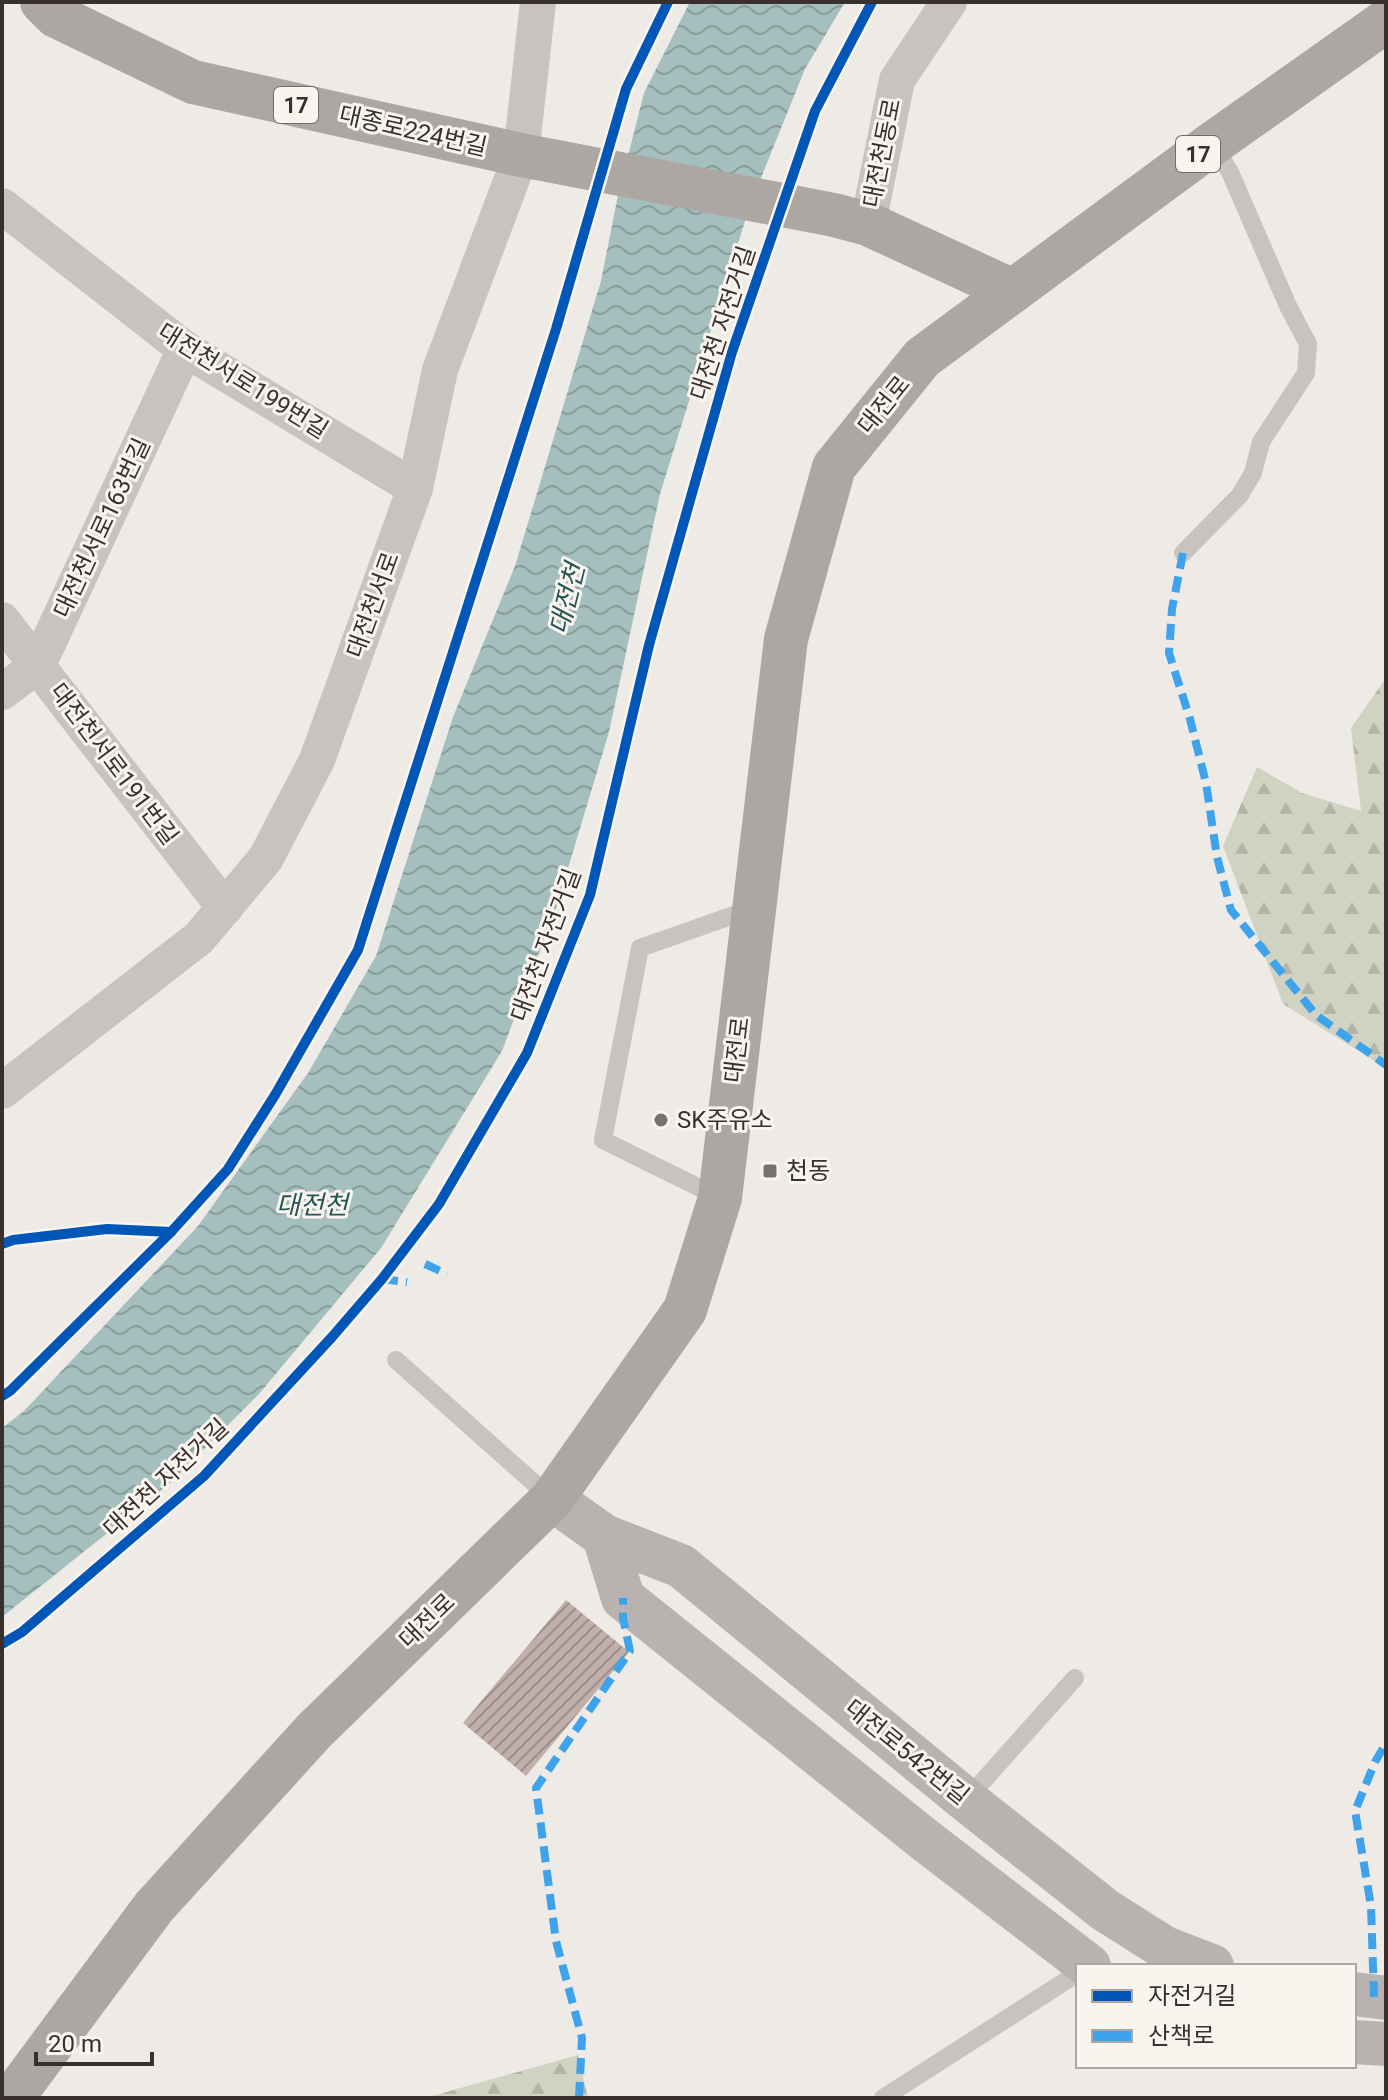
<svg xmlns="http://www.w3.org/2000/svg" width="1388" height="2100" font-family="Roboto,'Noto Sans KR',sans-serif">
<defs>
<pattern id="forest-firs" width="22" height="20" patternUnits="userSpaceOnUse" patternTransform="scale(2)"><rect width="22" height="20" fill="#d0d3c2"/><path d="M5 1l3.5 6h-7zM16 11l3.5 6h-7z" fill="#b3b5a7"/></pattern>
<pattern id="water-waves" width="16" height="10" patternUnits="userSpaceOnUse" patternTransform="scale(2)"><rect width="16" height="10" fill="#a4bfbe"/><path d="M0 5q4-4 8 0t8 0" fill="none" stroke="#879c9b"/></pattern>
<pattern id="building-hatch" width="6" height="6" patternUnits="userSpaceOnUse" patternTransform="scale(2)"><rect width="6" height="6" fill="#c0afaa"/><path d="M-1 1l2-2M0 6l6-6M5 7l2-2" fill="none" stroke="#9d8f8b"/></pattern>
</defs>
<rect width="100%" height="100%" fill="#eeeae6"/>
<!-- forest -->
<g fill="url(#forest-firs)">
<path d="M1386 678V1068L1283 1004 1223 846 1257 767 1302 793 1361 811 1351 728Z"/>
<path d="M578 2055 588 2098H425Z"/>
</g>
<!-- water -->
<path fill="url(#water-waves)" d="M690 2H845L805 69 750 205 660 494 609 732 556 908 502 1051 381 1248 259 1394 170 1483 2 1617V1428L24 1411 198 1226 308 1073 376 956 453 717 515 566 601 281 618 195 644 93Z"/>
<!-- building -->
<path fill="url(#building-hatch)" d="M566 1600 629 1652 526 1776 463 1723Z"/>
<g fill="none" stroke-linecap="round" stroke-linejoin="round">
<!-- lane -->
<g stroke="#c8c3bf" stroke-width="18">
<path d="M1183 553 1240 495 1253 473 1261 442 1306 373 1308 344 1288 306 1230 172 1212 144"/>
<path d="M718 1197 603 1140 640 948 751 909"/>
<path d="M396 1360 552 1499"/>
<path d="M966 1800 1075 1678"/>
<path d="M883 2098 1078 1973"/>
</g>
<!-- street -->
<g stroke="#c8c3bf" stroke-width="36">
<path d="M2 206 185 349 415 488"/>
<path d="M868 224 897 80 949 2"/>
<path d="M2 620 225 908"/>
<path d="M2 692 38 665 185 349"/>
<path d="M2 1091 199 938 266 858 317 760 415 488 440 370 521 155 538 2"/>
</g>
<!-- secondary -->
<g stroke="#b8b3b0" stroke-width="44">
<path d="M552 1499 604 1536 681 1566 966 1800 1105 1910 1165 1948 1212 1966"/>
<path d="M604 1536 623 1598 925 1840 1089 1966"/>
<path d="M1354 1994 1386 1998"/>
<path d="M1354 2042 1386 2044"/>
</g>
<!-- primary -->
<g stroke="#ada7a4" stroke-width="44">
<path d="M42 2 56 16 193 82 521 155 834 215 868 224 1013 291"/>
<path d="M12 2098 154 1907 314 1731 552 1499 685 1310 720 1198 786 639 834 467 922 358 1212 144 1386 21"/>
</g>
<!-- quiet -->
<g stroke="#3fa3eb" stroke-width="8" stroke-dasharray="16 8" stroke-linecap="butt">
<path d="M1183 553 1172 609 1169 653 1190 719 1206 783 1217 857 1231 910 1316 1015 1386 1065"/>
<path d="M425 1264 447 1274"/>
<path d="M382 1279 407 1282"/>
<path d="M1374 1997 1371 1906 1355 1811 1375 1762 1386 1743"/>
<path d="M579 2098 582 2038 556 1941 536 1788 630 1651 623 1618V1598"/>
</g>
<!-- cycleway casing -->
<g stroke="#faf4ef" stroke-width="15">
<g id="cycleway">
<path d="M2 1244 13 1240 107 1229 171 1232"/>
<path d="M2 1396 10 1391 171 1232 228 1169 275 1095 358 950 556 329 626 89 668 2"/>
<path d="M2 1644 22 1632 204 1476 332 1337 382 1279 439 1204 527 1053 590 895 649 645 732 352 815 111 872 2"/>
</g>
</g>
<!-- cycleway -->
<use href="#cycleway" stroke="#0057b8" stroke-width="10"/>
</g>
<!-- markers -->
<g fill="#78716e" stroke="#faf4ef" stroke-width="3">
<circle cx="661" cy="1120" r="8"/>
<rect x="762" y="1163" width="16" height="16" rx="4"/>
</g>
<g text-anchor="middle" stroke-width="6" stroke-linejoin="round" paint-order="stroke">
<!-- shield labels -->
<g fill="#faf4ef" stroke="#736b67" stroke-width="2">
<rect x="274" y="87" width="44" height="36" rx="6"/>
<rect x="1176" y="136" width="44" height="36" rx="6"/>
</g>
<g font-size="22" font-weight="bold" fill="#39302d">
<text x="296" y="113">17</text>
<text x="1198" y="162">17</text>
</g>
<!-- street labels -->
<g font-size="24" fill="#39302d" stroke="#faf4ef">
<text transform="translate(413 131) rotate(13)" y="8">대종로224번길</text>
<text transform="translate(882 153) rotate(-79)" y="8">대전천동로</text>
<text transform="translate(723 323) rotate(-72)" y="8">대전천 자전거길</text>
<text transform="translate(243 381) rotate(32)" y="8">대전천서로199번길</text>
<text transform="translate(884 405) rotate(-51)" y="8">대전로</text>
<text transform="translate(102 528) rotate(-65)" y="8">대전천서로163번길</text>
<text transform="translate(373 605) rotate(-70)" y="8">대전천서로</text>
<text transform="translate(114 764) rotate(53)" y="8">대전천서로191번길</text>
<text transform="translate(546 945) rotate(-70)" y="8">대전천 자전거길</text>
<text transform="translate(737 1050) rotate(-83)" y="8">대전로</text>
<text transform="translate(166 1478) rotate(-43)" y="8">대전천 자전거길</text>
<text transform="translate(427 1621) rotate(-44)" y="8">대전로</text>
<text transform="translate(907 1752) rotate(39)" y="8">대전로542번길</text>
</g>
<!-- poi labels -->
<g font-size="24" fill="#39302d" stroke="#faf4ef" text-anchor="start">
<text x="677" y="1128">SK주유소</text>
<text x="786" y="1179">천동</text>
</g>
<!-- water labels -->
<g font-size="26" font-style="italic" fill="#255657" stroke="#faf4ef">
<text transform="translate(567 599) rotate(-76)" y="9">대전천</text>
<text x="312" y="1214">대전천</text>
</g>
</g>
<!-- border -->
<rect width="1388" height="2100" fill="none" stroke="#39302d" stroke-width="8"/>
<!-- legend -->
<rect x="1076" y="1964" width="280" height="104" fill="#faf4ef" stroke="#ada6a1" stroke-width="2"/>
<rect x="1092" y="1990" width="40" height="12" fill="#0057b8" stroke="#ada6a1" stroke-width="2"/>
<text x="1148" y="2004" font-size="24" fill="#39302d">자전거길</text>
<rect x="1092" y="2030" width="40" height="12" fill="#3fa3eb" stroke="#ada6a1" stroke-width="2"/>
<text x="1148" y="2044" font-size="24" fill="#39302d">산책로</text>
<!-- scale -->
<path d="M36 2052v12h116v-12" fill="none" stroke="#39302d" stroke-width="4"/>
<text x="48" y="2052" font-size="24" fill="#39302d" stroke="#faf4ef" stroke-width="6" paint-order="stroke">20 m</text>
</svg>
